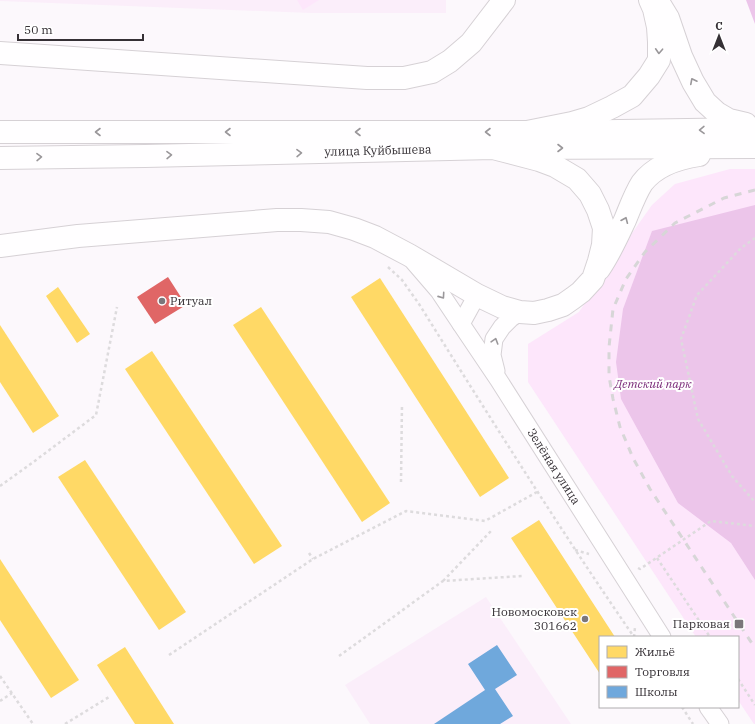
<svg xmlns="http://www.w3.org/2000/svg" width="755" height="724" font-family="'IBM Plex Serif',serif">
<rect width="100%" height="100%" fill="#fcf8fc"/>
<!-- built -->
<g fill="#fbeefa">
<path d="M0 0H446V13H311L0 1Z"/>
<path d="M486 597 571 724H370L345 685Z"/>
</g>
<!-- green -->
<g fill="#fde6fb">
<path d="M297 0H319L303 10Z"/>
<path d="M730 169H755V724H754L738 700V637H696L528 382V344L579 312 635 229 652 205 675 184Z"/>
</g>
<!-- forest -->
<g fill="#ecc5ea">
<path d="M746 0H755V24Z"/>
<path d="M755 205V580L731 543 678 503 621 399 616 362 623 309 652 231Z"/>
</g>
<!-- homes -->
<g fill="#ffd966">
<path d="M380 278 509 478 480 497 351 297Z"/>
<path d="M58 287 90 334 77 343 46 296Z"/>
<path d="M261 307 390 503 362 522 233 325Z"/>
<path d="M0 325 59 416 33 433 0 382Z"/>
<path d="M152 351 282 546 254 564 125 369Z"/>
<path d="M85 460 186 612 159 630 58 477Z"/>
<path d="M539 520 615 637H600V674L511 538Z"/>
<path d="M0 559 79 680 51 698 0 620Z"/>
<path d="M125 647 174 724H135L97 665Z"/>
</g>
<!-- shops -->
<path fill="#e06666" d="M168 277 186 305 155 324 137 297Z"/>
<!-- schools -->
<path fill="#6fa8dc" d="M497 645 517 675 495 689 513 716 500 724H434L485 690 468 664Z"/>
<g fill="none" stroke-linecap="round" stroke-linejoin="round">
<!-- minor casing -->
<g stroke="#d6d1d5" stroke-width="19">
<g id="minor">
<path id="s1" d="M414 262 439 291 461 324 498 379 662 637"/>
<path d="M461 324 477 295"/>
<path d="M496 371 492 355 494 339 502 327 511 318 520 312"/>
<path d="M708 707 720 724"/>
</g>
</g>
<!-- secondary casing -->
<g stroke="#d6d1d5" stroke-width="24">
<g id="secondary">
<path d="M657 0 668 18 681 56 693 82 705 102 717 113 729 120 746 124"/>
<path d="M552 132 755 129"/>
<path d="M508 148 755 147"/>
<path d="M599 269C610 253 617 237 625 220 630 208 635 194 642 183 655 166 679 158 699 155"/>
</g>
</g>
<!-- primary casing -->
<g stroke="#d6d1d5" stroke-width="24">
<g id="primary">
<path d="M0 53 367 78H404L432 72 450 61 471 43 504 0"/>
<path d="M0 132H527L572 123 589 118 612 107 632 96 649 76 659 60V42L658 27 654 9 650 0"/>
<path id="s2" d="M0 158 145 156 493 148 539 160 555 166 577 179 590 194 598 210 604 228 603 245 599 261 593 279 581 292 573 298 563 305 548 310 534 313 520 312 502 307 477 295 409 255 375 237 354 229 329 222 301 220H277L78 236 0 246"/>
</g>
</g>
<!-- path -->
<g stroke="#dddbdd" stroke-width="2.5" stroke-dasharray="3 3" stroke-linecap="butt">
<path d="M755 238 741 248 697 295 681 339 698 419 732 476 755 502"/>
<path d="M388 267 402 280 419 304C489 416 559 528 634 637"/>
<path d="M401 482 402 404"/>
<path d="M0 486 32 463 96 415 117 307"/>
<path d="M575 550 589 554"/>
<path d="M309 553 313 559"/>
<path d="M657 558 710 637"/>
<path d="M638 568 640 569 711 521 755 526"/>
<path d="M443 581 492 530"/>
<path d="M634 637 635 627"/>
<path d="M169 655 313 559 406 511 485 521 537 492"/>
<path d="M339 656 443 581 522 576"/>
<path d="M0 676 33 724"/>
<path d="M738 679 755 705"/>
<path d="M0 701 12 693"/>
<path d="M682 707 693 724"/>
<path d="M65 724 109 697"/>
</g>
<!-- minor -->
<use href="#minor" stroke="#fffeff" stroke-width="17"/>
<!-- secondary -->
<use href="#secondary" stroke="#fffeff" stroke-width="22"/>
<!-- primary -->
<use href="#primary" stroke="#fffeff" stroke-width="22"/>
<!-- rail -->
<path stroke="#d7d6d7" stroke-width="3" stroke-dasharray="7 7" stroke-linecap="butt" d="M755 190 724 198 675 223 645 252 626 279 613 309 609 347V376L613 399 620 427 633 458 650 489 755 648"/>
</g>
<!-- one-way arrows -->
<defs><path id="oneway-chevron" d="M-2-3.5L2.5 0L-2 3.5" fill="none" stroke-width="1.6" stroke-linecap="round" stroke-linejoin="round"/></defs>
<g stroke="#9a979a">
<use href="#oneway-chevron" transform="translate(659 51) rotate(93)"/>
<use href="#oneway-chevron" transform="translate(693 81) rotate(-117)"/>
<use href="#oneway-chevron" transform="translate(702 130) rotate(179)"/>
<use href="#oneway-chevron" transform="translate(98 132) rotate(180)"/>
<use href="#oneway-chevron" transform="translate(228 132) rotate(180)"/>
<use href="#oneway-chevron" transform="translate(358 132) rotate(180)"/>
<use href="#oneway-chevron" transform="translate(488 132) rotate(180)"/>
<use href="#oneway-chevron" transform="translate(560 148)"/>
<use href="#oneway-chevron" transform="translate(299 153) rotate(-1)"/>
<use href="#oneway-chevron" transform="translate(169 155) rotate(-1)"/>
<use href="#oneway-chevron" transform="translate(39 157) rotate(-1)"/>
<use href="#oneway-chevron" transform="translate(625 220) rotate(-67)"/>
<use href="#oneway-chevron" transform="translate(442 296) rotate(55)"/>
<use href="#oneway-chevron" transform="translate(495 341) rotate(-73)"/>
</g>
<!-- markers -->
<g fill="#7b767b" stroke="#fff" stroke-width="1.5">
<circle cx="162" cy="301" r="4"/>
<circle cx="585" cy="619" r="4"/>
<rect x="734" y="619" width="10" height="10" rx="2"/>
</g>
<g text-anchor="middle" stroke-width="4" stroke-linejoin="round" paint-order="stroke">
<!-- street labels -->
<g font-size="12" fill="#353035" stroke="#fff">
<text dy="4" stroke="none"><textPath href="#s2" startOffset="378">улица Куйбышева</textPath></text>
<text dy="4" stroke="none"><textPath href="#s1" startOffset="248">Зелёная улица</textPath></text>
</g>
<!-- poi labels -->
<g font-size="12" fill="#353035" stroke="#fff" text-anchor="end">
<text x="170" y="305" text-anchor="start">Ритуал</text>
<text x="577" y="616">Новомосковск<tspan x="577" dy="14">301662</tspan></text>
<text x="730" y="628">Парковая</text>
</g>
<!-- park labels -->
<g font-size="12" font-style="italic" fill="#7c2e7b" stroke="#fff">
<text x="653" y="388">Детский парк</text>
</g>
</g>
<!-- legend -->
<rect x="599" y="636" width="140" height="72" fill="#ffffff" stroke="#aeacae"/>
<rect x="607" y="646" width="20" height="12" fill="#ffd966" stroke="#aeacae"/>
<text x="635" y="656" font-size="12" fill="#353035">Жильё</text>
<rect x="607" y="666" width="20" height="12" fill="#e06666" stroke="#aeacae"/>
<text x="635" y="676" font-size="12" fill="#353035">Торговля</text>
<rect x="607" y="686" width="20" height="12" fill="#6fa8dc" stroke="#aeacae"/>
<text x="635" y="696" font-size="12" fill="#353035">Школы</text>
<!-- north arrow -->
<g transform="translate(719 36)" stroke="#ffffff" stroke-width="3" paint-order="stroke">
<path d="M0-3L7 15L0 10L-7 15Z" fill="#353035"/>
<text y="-6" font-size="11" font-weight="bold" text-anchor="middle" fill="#353035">С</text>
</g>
<!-- scale -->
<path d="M18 34v6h125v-6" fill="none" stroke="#353035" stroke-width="2"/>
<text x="24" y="34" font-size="12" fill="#353035" stroke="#ffffff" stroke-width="3" paint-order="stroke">50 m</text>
</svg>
